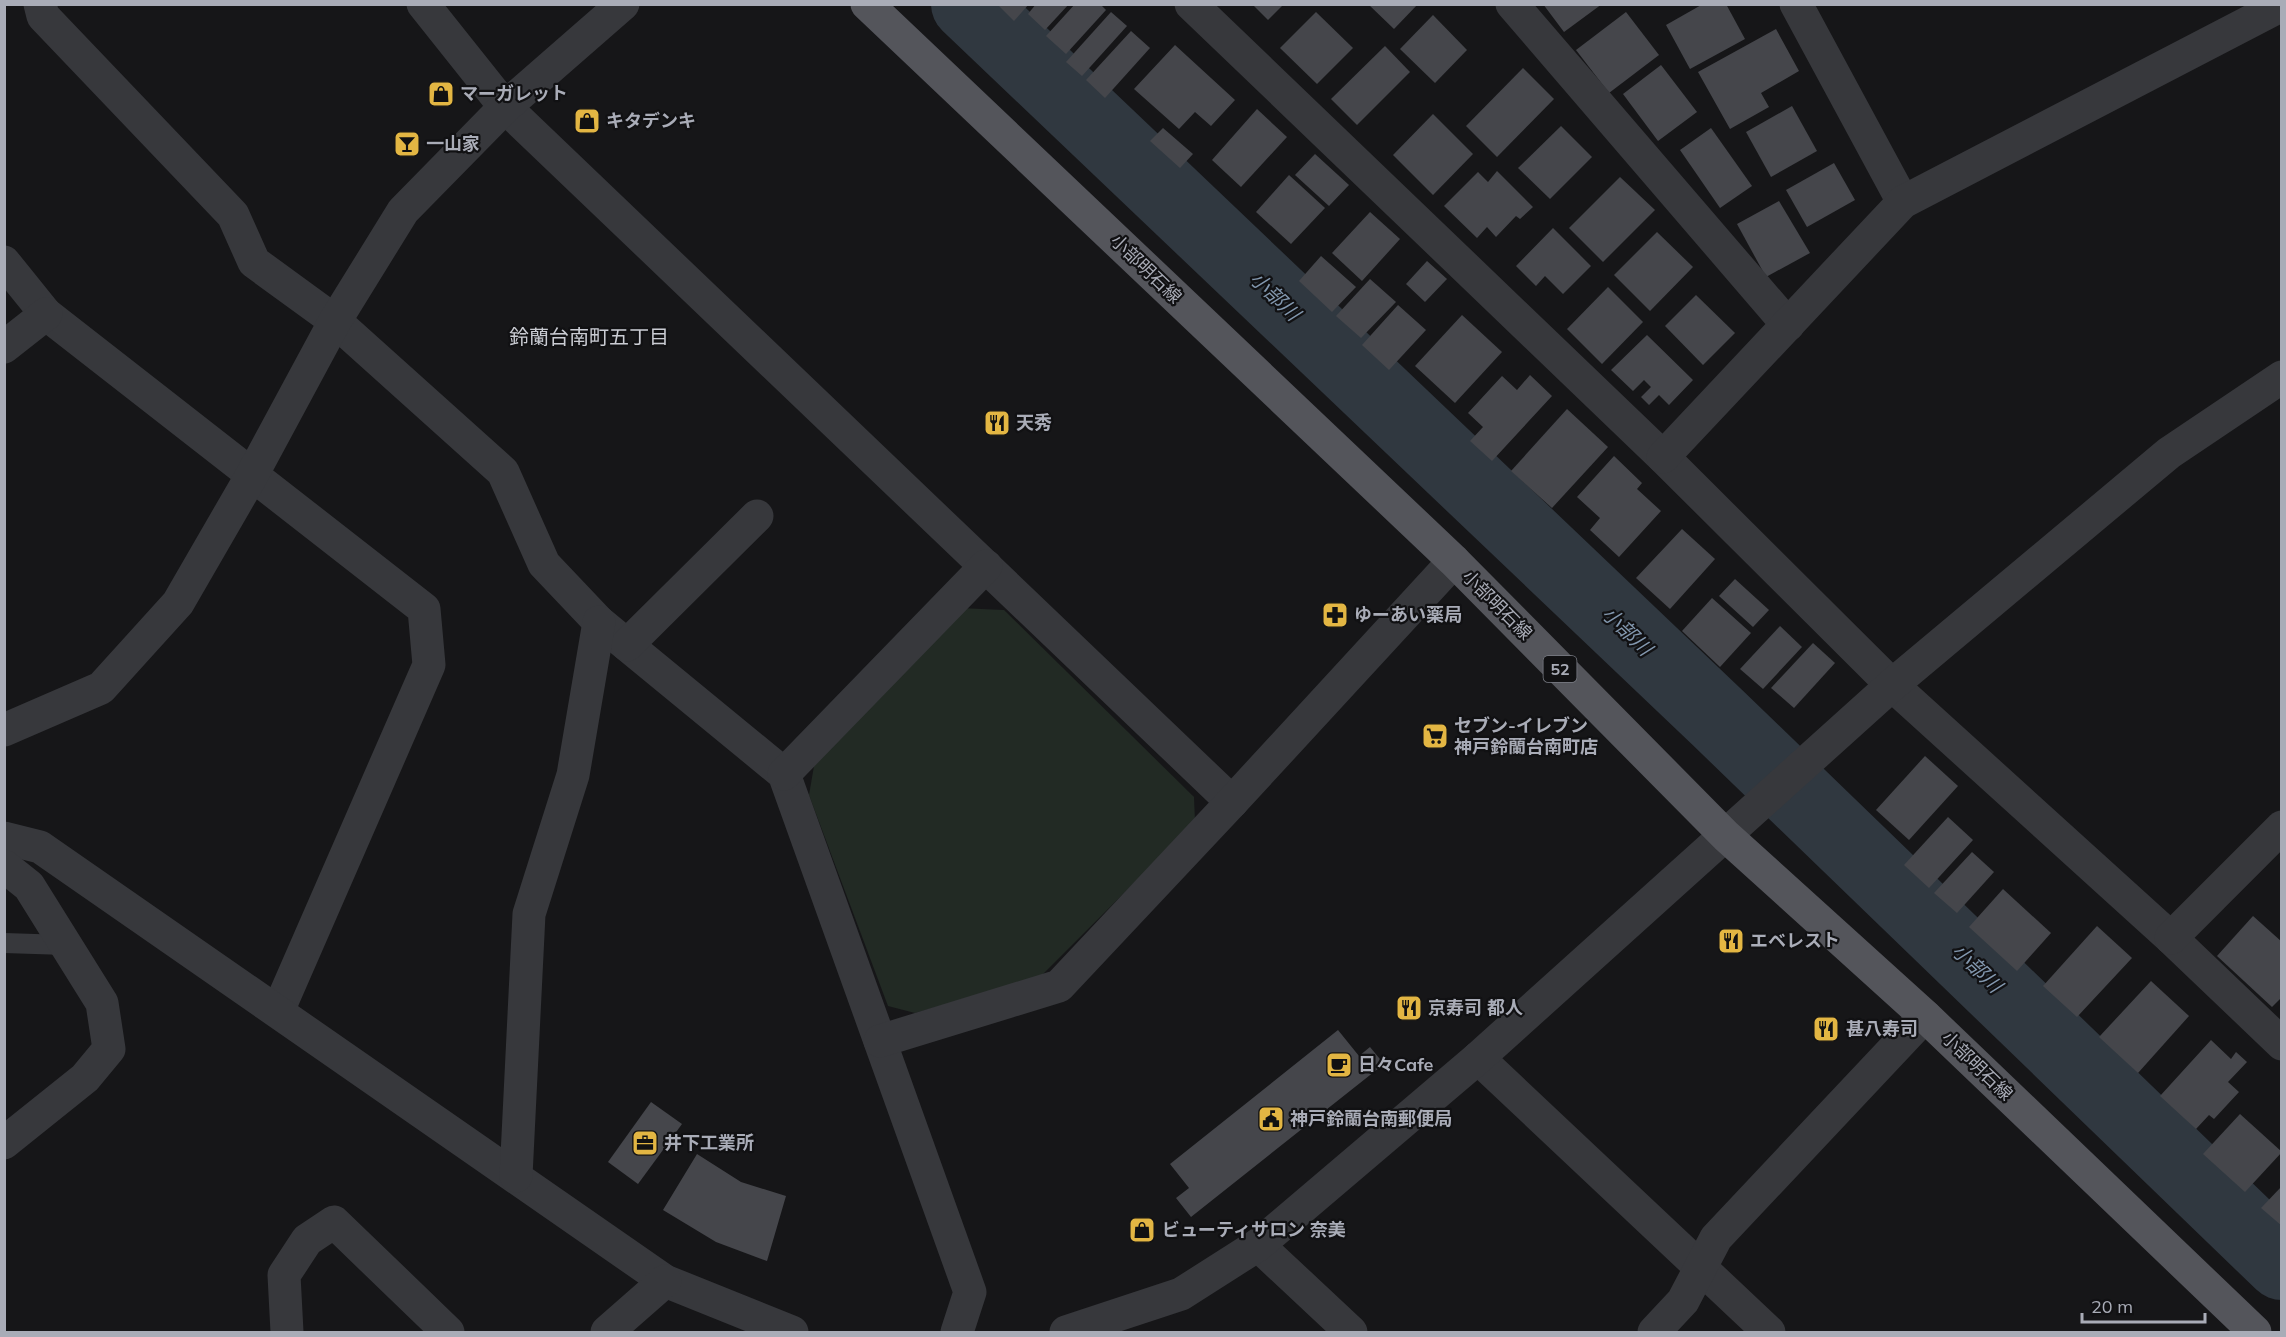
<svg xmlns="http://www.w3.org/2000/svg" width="2286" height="1337" font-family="Mulish,'Noto Sans JP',sans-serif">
<rect width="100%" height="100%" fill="#161618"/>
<!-- green -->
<path fill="#222a24" d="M959 608 1004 610 1194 797 1195 822 1039 978 915 1013 888 1006 809 795 814 766Z"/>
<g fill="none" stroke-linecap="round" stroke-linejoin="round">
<!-- river -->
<path stroke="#303840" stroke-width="74" d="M968 4 1719 719 2282 1263"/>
</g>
<!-- building -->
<g fill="#45464b">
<path d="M997 4H1029L1014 21Z"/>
<path d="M1036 4H1069L1045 30 1028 14Z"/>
<path d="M1075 4H1100L1106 10 1066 54 1046 36Z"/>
<path d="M1252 4H1284L1268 20Z"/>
<path d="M1368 4H1418L1394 29Z"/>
<path d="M1543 4H1602L1564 32Z"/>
<path d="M1703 4H1726L1745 39 1690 69 1666 25Z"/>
<path d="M1111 12 1127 26 1082 76 1066 62Z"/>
<path d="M1316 12 1353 48 1317 84 1280 48Z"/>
<path d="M1626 12 1659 55 1609 93 1576 50Z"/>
<path d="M1433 15 1467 50 1435 83 1400 49Z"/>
<path d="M1776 29 1799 71 1761 93 1769 107 1730 129 1698 72Z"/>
<path d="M1131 31 1150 48 1105 98 1086 80Z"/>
<path d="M1175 45 1235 100 1211 126 1195 112 1179 129 1134 89Z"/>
<path d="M1385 46 1410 72 1357 125 1331 99Z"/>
<path d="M1661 65 1697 112 1658 141 1623 94Z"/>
<path d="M1523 68 1554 99 1497 157 1466 126Z"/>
<path d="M1792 106 1817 151 1771 177 1746 132Z"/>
<path d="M1257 109 1287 137 1241 187 1212 160Z"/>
<path d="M1433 114 1473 154 1433 195 1393 155Z"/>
<path d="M1561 126 1592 157 1550 199 1518 168Z"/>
<path d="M1163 128 1193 154 1180 168 1150 141Z"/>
<path d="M1711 128 1752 186 1720 208 1680 150Z"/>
<path d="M1315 154 1349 185 1329 206 1295 175Z"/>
<path d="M1834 163 1855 200 1807 227 1786 190Z"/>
<path d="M1497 171 1533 207 1520 219 1516 216 1496 237 1487 227 1477 238 1444 206 1478 172 1488 182Z"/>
<path d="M1289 175 1325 208 1291 244 1256 212Z"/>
<path d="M1620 177 1655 210 1603 262 1569 228Z"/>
<path d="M1779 201 1810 253 1766 277 1737 224Z"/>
<path d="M1370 212 1400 239 1362 281 1332 253Z"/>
<path d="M1553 228 1591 266 1563 294 1545 276 1536 286 1516 266Z"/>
<path d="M1657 232 1693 267 1650 311 1614 275Z"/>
<path d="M1321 256 1356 287 1332 312 1299 281Z"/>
<path d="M1427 261 1447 279 1425 302 1406 284Z"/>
<path d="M1370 279 1396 302 1361 338 1336 316Z"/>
<path d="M1608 287 1643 322 1602 364 1567 329Z"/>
<path d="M1696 295 1735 333 1703 365 1665 326Z"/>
<path d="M1398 305 1426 330 1389 370 1362 345Z"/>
<path d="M1462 315 1502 352 1455 403 1415 366Z"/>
<path d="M1647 335 1693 380 1669 405 1659 395 1649 405 1641 397 1651 387 1644 380 1633 391 1611 370Z"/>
<path d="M1530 375 1552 396 1492 461 1470 441 1483 427 1468 413 1502 376 1517 390Z"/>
<path d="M1567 409 1608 447 1552 508 1511 471Z"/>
<path d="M1614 456 1642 483 1637 489 1661 511 1619 557 1590 530 1600 518 1577 497Z"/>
<path d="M1682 529 1715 559 1670 609 1636 578Z"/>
<path d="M1735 579 1769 610 1753 627 1719 596Z"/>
<path d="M1712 598 1751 633 1720 667 1682 631Z"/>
<path d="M1780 626 1802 647 1763 689 1740 669Z"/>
<path d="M1813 643 1835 663 1794 708 1771 688Z"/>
<path d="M1925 756 1958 786 1909 840 1876 810Z"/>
<path d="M1948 817 1973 840 1929 888 1904 865Z"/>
<path d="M1972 852 1994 872 1957 913 1934 893Z"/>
<path d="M2003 889 2051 933 2017 971 1969 927Z"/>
<path d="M2253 916 2282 942V997L2272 1007 2217 956Z"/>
<path d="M2097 926 2132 958 2077 1017 2043 986Z"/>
<path d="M2151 981 2189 1016 2138 1073 2099 1037Z"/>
<path d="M1338 1030 1359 1056 1370 1047 1384 1064 1191 1217 1176 1198 1189 1188 1170 1164Z"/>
<path d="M2211 1040 2231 1059 2236 1052 2247 1062 2228 1082 2239 1092 2214 1119 2209 1115 2196 1129 2160 1096Z"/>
<path d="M651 1102 682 1124 638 1184 608 1162Z"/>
<path d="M2240 1114 2282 1152 2245 1192 2203 1154Z"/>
<path d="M697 1154 741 1182 786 1196 767 1261 716 1242 663 1210Z"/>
<path d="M2282 1186V1226L2261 1208Z"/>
</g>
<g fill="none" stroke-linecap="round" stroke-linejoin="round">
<!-- service -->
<path stroke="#37383c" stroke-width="20" d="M4 943 66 945"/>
<!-- minor -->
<g stroke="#37383c" stroke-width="33">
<path d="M40 4 43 16 233 215 254 262 335 321 503 472 544 564 599 622 784 774 970 1292 957 1332"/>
<path d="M423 4 505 107 1232 802"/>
<path d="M1191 4 1663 457 1892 685 2171 938 2282 1044"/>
<path d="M1512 4 1788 325"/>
<path d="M1796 4 1903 202"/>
<path d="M4 262 46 314 424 609 429 665 278 1011"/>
<path d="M4 347 46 314"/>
<path d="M1663 457 1903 202 2282 5"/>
<path d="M627 645 757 516"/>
<path d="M4 730 101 688 178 603 252 475 335 321 403 211 505 107 623 4"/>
<path d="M784 774 986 566"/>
<path d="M4 838 40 847 665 1281 792 1332"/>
<path d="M4 866 29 886 102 1003 109 1049 85 1078 4 1143"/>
<path d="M2171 938 2282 827"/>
<path d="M880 1041 1059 986 1232 802 1454 561"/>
<path d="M1478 1058 1769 1332"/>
<path d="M516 1176 529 914 573 775 599 622"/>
<path d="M1258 1245 1351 1332"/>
<path d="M287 1332 284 1275 307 1240 334 1222 448 1332"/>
<path d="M607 1332 665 1281"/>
<path d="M1654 1332 1683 1301 1716 1238 1925 1016"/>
</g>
<!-- tertiary -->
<path stroke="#37383c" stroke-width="33" d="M1066 1332 1181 1294 1258 1245 1478 1058 1892 685 2169 453 2282 377"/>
<!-- primary -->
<path stroke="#54555b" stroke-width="33" d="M867 4 1454 561 1726 836 1925 1016 2255 1332"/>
</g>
<!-- icons -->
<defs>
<g id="shop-square" transform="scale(1.35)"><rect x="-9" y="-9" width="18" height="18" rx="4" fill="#e3b643" stroke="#111113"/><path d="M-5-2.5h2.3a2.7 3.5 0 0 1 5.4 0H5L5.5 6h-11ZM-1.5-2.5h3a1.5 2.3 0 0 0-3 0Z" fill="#111"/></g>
<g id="bar-square" transform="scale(1.35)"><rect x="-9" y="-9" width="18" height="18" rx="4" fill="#e3b643" stroke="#111113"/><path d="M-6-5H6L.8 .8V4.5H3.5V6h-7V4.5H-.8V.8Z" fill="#111"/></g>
<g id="restaurant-square" transform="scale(1.35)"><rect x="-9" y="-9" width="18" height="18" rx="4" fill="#e3b643" stroke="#111113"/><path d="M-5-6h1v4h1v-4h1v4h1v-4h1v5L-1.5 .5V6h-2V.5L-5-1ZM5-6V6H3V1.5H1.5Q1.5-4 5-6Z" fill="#111"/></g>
<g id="pharmacy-square" transform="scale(1.35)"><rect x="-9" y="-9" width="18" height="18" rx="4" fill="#e3b643" stroke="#111113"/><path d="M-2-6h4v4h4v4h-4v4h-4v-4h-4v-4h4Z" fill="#111"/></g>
<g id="supermarket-square" transform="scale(1.35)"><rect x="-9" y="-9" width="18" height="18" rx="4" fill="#e3b643" stroke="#111113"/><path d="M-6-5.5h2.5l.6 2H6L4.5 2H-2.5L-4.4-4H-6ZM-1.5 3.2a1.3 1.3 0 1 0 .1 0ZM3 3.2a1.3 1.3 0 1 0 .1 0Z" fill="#111"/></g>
<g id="cafe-square" transform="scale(1.35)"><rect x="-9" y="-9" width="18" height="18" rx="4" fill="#e3b643" stroke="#111113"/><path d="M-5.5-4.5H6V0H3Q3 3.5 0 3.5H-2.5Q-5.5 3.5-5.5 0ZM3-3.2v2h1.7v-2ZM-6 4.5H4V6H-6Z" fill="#111"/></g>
<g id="civic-square" transform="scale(1.35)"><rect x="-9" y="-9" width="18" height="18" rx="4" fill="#e3b643" stroke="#111113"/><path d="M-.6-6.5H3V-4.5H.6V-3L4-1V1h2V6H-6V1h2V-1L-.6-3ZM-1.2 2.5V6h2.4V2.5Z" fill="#111"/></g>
<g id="office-square" transform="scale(1.35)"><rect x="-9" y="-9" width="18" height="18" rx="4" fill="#e3b643" stroke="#111113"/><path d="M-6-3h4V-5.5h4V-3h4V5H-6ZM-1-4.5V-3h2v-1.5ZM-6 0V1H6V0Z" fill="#111"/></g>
</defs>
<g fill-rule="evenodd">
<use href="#shop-square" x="441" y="94"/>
<use href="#shop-square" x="587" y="121"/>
<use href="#bar-square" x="407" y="144"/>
<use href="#restaurant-square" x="997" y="423"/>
<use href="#pharmacy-square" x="1335" y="615"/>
<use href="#supermarket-square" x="1435" y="736"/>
<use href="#restaurant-square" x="1731" y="941"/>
<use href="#restaurant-square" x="1409" y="1008"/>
<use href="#restaurant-square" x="1826" y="1029"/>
<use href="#cafe-square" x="1339" y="1065"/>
<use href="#civic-square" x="1271" y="1119"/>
<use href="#office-square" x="645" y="1143"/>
<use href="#shop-square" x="1142" y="1230"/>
</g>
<g text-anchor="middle" stroke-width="4.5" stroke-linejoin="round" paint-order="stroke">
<!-- shield labels -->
<rect fill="#111113" stroke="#7b7e86" stroke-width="1.5" x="1543.5" y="656" width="33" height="26" rx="4.5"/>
<g font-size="16" font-weight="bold" fill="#a9acb7">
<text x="1560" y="675">52</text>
</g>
<!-- poi labels -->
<g font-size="18" font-weight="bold" fill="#a9acb7" stroke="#111113" text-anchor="start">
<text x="460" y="100">マーガレット</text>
<text x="606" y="127">キタデンキ</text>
<text x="426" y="150">一山家</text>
<text x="1016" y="429">天秀</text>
<text x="1354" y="621">ゆーあい薬局</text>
<text x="1454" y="732">セブン-イレブン<tspan x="1454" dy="21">神戸鈴蘭台南町店</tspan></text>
<text x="1750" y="947">エベレスト</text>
<text x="1428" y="1014">京寿司 都人</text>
<text x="1846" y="1035">甚八寿司</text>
<text x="1358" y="1071">日々Cafe</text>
<text x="1290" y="1125">神戸鈴蘭台南郵便局</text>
<text x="664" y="1149">井下工業所</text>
<text x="1162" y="1236">ビューティサロン 奈美</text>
</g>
<!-- street labels -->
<g font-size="18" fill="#a9acb7" stroke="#111113">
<text transform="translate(1146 269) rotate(44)" y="6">小部明石線</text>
<text transform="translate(1497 605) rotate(45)" y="6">小部明石線</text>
<text transform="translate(1977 1066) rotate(44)" y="6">小部明石線</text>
</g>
<!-- water labels -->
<g font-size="20" font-style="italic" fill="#8398af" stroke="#111113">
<text transform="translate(1275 296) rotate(44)" y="7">小部川</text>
<text transform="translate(1627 631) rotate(44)" y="7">小部川</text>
<text transform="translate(1977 968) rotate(44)" y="7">小部川</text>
</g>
<!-- neighbourhood labels -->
<g font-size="20" fill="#caccd3" stroke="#111113">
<text x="589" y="344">鈴蘭台南町五丁目</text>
</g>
</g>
<!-- border -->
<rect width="2286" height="1337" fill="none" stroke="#a9acb7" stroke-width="12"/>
<!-- scale -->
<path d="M2082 1313v9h123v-9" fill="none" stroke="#a9acb7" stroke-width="3"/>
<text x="2091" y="1313" font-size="18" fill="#a9acb7" stroke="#111113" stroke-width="4.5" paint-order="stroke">20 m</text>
</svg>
